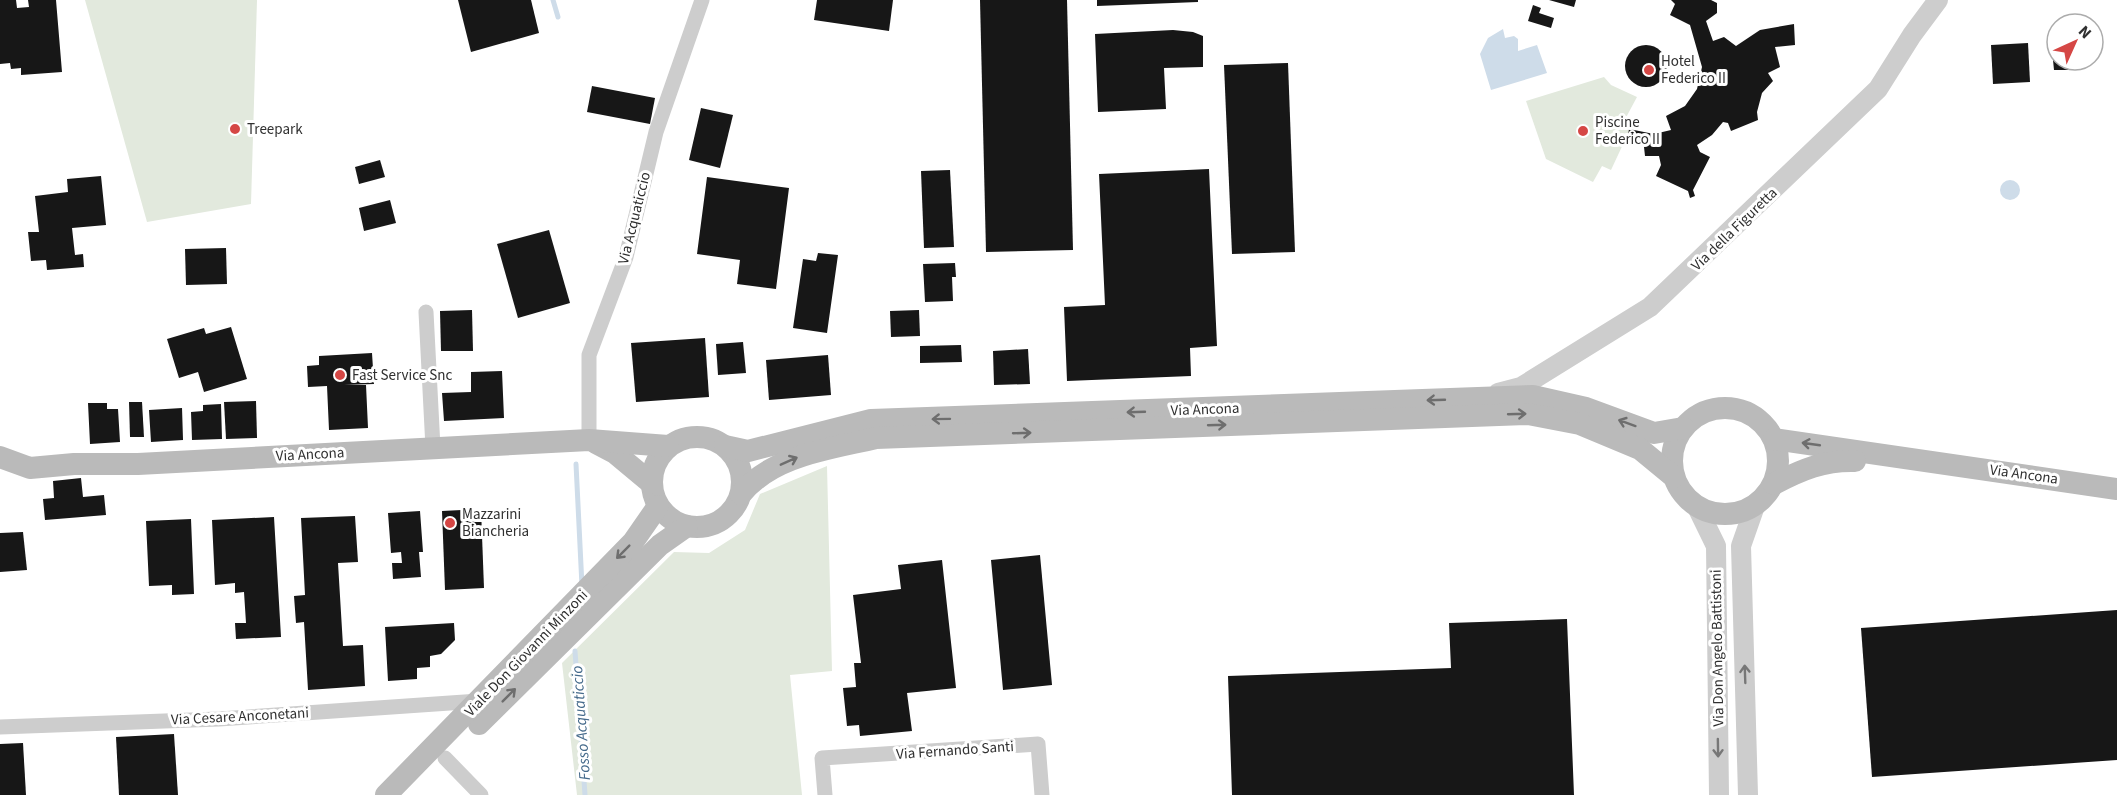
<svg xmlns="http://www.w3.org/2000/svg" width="2117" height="795" font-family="'Source Sans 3',sans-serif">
<rect width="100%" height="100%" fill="#fff"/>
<!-- green -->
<g fill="#e2e9dd">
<path d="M85 0H257L251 204 147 222Z"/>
<path d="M1604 77 1611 85 1637 97 1623 123 1624 127 1629 129 1628 135H1618L1625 140 1611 170 1602 166 1593 182 1546 159 1526 101Z"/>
<path d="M827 466 832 671 790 675 802 795H577L562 663 674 552 709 553 745 530 760 494Z"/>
</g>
<!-- water -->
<g fill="#cedce9">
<path d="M1503 29 1505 38 1514 36 1518 39V51L1537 45 1547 73 1491 90 1480 54 1488 38Z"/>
<circle cx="2010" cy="190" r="10"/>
</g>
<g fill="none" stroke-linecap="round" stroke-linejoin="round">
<!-- stream -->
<g stroke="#cedce9" stroke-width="5">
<path d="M553 0 558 17"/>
<path d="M576 464 582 586"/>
<path d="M575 651 585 795"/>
</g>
</g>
<!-- building -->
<g fill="#171717">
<path d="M0 0H16L17 8 29 7 28 0H56L62 72 21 75V68L11 69 10 63 0 64Z"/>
<path d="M458 0H531L539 33 471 52Z"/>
<path d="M817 0H893L889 31 814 20Z"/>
<path d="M980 0H1067L1073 250 986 252Z"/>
<path d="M1097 0H1198V2L1097 6Z"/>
<path d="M1549 0H1576L1574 7Z"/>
<path d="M1671 0H1711L1717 3V13L1706 21 1713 41 1724 37 1736 46 1760 30 1794 24 1795 45 1775 47 1780 67 1768 73 1773 81 1762 93 1757 112 1758 120 1731 131 1728 123 1723 122 1712 135 1697 145 1700 152 1710 157 1693 190 1695 196 1690 198 1688 191 1656 176 1661 165 1659 156H1645L1643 138 1628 135 1629 129 1654 134 1671 130 1666 116 1685 106 1697 89 1702 67 1690 25 1670 15 1675 4Z"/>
<path d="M1533 5 1541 8 1539 13 1554 18 1551 28 1528 21Z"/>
<path d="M2053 27H2057V45L2054 46Z"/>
<path d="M1173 30 1193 32 1203 36V67L1164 68 1166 109 1098 112 1095 34Z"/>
<path d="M2028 43 2030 82 1993 84 1991 45Z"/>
<circle cx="1646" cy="66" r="21"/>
<path d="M2052 50H2057V60H2070V70H2054Z"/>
<path d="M1288 63 1295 252 1232 254 1224 65Z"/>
<path d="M592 86 655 98 650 124 587 112Z"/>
<path d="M701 108 733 115 720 168 689 160Z"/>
<path d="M380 160 385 177 359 184 355 167Z"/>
<path d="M1209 169 1217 346 1190 348 1191 376 1067 381 1064 307 1105 305 1099 174Z"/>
<path d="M950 170 954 247 924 248 921 171Z"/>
<path d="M101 176 106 225 72 228 75 255 83 254 84 267 47 270 46 260 31 261 28 232H39L35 196 68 192 67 179Z"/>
<path d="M707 177 789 188 776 289 737 284 740 260 697 254Z"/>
<path d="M390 200 396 223 364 231 359 208Z"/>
<path d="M549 230 570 303 518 318 497 244Z"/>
<path d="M226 248 227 284 186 285 185 249Z"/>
<path d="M818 253 838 255 827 333 793 328 803 259 816 261Z"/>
<path d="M955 263 956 277H952L953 301 925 302 923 264Z"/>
<path d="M472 310 473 351H441L440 311Z"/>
<path d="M919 310 920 336 891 337 890 311Z"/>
<path d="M231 327 247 379 204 392 198 372 179 378 167 339 204 328 206 334Z"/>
<path d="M705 338 709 397 636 402 631 343Z"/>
<path d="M743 342 746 373 718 375 716 344Z"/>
<path d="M961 345 962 362 920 363V346Z"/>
<path d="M1028 349 1030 384 994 385 993 351Z"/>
<path d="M372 353 374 384 344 385H366L368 428 329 430 327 386 308 387 307 366 319 365V356Z"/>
<path d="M828 355 831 395 769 400 766 360Z"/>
<path d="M502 371 504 418 444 421 442 393 471 392V372Z"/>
<path d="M256 401 257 438 226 439 224 402Z"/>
<path d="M129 402H142L144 437H130Z"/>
<path d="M88 403H107V409H118L120 442 90 444Z"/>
<path d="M221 404 222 439 192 440 191 412 203 411V405Z"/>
<path d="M182 408 183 440 151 442 149 410Z"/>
<path d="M81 478 83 497 104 495 106 515 45 520 43 499 54 498 53 481Z"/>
<path d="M481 509 484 588 445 590 442 511Z"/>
<path d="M420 511 423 552H419L421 577 393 579 392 563H402L401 552 391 553 388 513Z"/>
<path d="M355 516 358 562 338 563 343 646 363 645 365 686 308 690 304 622 296 623 294 596 305 595 301 518Z"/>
<path d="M274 517 281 637 236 639 235 623H246L244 592 235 593V583L215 585 212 520Z"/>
<path d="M191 519 194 594 172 595V585L149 586 146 521Z"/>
<path d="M23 532 27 570 0 572V533Z"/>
<path d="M1040 555 1052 685 1003 690 991 560Z"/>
<path d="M942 560 956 688 907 693 912 731 860 736 859 725 847 726 843 688 856 687 854 663H861L853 595 901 589 898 565Z"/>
<path d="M2117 610V760L1872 777 1861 628Z"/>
<path d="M1567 619 1574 795H1232L1228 676 1451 668 1449 623Z"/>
<path d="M454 623 455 640 441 654 430 656V667L417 668V679L388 681 385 627Z"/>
<path d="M174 734 178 795H119L116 737Z"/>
<path d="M23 743 26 795H0V744Z"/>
</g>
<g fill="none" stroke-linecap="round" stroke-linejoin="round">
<!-- minor -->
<g stroke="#cdcdcd" stroke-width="15">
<path d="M426 312 433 448"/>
<path d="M589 440V355L626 257 656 132 702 0"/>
<path d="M0 727 219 719 479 701"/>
<path d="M445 758 481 795"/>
<path d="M825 795 822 758 1038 744 1042 795"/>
</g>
<!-- tertiary -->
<g stroke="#cdcdcd" stroke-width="20">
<path d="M1498 393 1521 387 1650 307 1878 89 1912 35 1938 0"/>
<path d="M1696 505 1716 546 1719 795"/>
<path d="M1748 795 1741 546 1755 506"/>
</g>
<!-- secondary -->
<g stroke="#bababa" stroke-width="22">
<circle cx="1725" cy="461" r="53"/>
<circle cx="697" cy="482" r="45"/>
<path d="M1774 439 2117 489"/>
<path d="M596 443 615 453 651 483"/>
<path d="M725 446 748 451 871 420 1533 396 1586 408 1654 433 1683 428"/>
<path d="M0 457 30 468 74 464H138L589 440 668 446"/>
<path d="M1774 484C1801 470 1824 460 1855 461"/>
<path d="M741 494C773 455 830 449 876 438L1528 414 1580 424 1640 449 1674 477"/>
<path d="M479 724 660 545 687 526"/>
<path d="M386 795 633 542 658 506"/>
</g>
</g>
<!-- one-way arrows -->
<defs><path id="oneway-shaft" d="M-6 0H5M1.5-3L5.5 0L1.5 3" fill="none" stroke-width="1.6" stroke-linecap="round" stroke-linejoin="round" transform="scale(1.5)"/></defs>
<g stroke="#6e6e6e">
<use href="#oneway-shaft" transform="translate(1436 400) rotate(178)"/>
<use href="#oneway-shaft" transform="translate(1136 412) rotate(178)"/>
<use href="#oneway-shaft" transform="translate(1517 414) rotate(-2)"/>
<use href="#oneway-shaft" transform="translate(941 419) rotate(179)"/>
<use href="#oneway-shaft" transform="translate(1627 423) rotate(-160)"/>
<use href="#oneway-shaft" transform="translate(1217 425) rotate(-2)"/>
<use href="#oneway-shaft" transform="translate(1022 433) rotate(-2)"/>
<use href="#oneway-shaft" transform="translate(1811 444) rotate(-172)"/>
<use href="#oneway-shaft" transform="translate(789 461) rotate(-24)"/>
<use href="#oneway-shaft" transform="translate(623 552) rotate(135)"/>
<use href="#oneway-shaft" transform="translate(509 695) rotate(-45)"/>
</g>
<g stroke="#777">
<use href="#oneway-shaft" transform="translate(1745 674) rotate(-92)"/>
<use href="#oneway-shaft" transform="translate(1718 748) rotate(89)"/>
</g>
<!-- markers -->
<g fill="#d54745" stroke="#fff" stroke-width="2">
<circle cx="1649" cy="70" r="6"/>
<circle cx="235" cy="129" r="6"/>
<circle cx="1583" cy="131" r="6"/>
<circle cx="340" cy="375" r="6"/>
<circle cx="450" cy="523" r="6"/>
</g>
<g text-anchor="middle" stroke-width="6" stroke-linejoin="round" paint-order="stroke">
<!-- poi labels -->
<g font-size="15" fill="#303030" stroke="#fff" text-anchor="start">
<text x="1661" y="66">Hotel<tspan x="1661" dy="17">Federico II</tspan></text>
<text x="1595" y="127">Piscine<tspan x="1595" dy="17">Federico II</tspan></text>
<text x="247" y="134">Treepark</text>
<text x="352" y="380">Fast Service Snc</text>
<text x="462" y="519">Mazzarini<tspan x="462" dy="17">Biancheria</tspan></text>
</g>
<!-- street labels -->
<g font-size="15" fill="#303030" stroke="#fff">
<text transform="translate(634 218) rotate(-76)" y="5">Via Acquaticcio</text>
<text transform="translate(1734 229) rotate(-44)" y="5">Via della Figuretta</text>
<text transform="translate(1205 409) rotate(-2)" y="5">Via Ancona</text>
<text transform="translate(310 454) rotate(-3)" y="5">Via Ancona</text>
<text transform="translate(2024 474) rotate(8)" y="5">Via Ancona</text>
<text transform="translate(1717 648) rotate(-91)" y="5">Via Don Angelo Battistoni</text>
<text transform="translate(526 653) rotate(-46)" y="5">Viale Don Giovanni Minzoni</text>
<text transform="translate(240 716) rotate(-3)" y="5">Via Cesare Anconetani</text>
<text transform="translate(955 750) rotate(-4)" y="5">Via Fernando Santi</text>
</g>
<!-- water labels -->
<g font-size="16" font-style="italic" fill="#456a8b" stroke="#fff">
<text transform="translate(580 723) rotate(-94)" y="6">Fosso Acquaticcio</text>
</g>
</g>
<!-- north arrow -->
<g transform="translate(2075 42) rotate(45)"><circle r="28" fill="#ffffff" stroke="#acacac" stroke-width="1.5"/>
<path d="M0-4.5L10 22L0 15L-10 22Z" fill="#d54745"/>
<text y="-9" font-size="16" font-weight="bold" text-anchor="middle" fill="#303030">N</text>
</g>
</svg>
